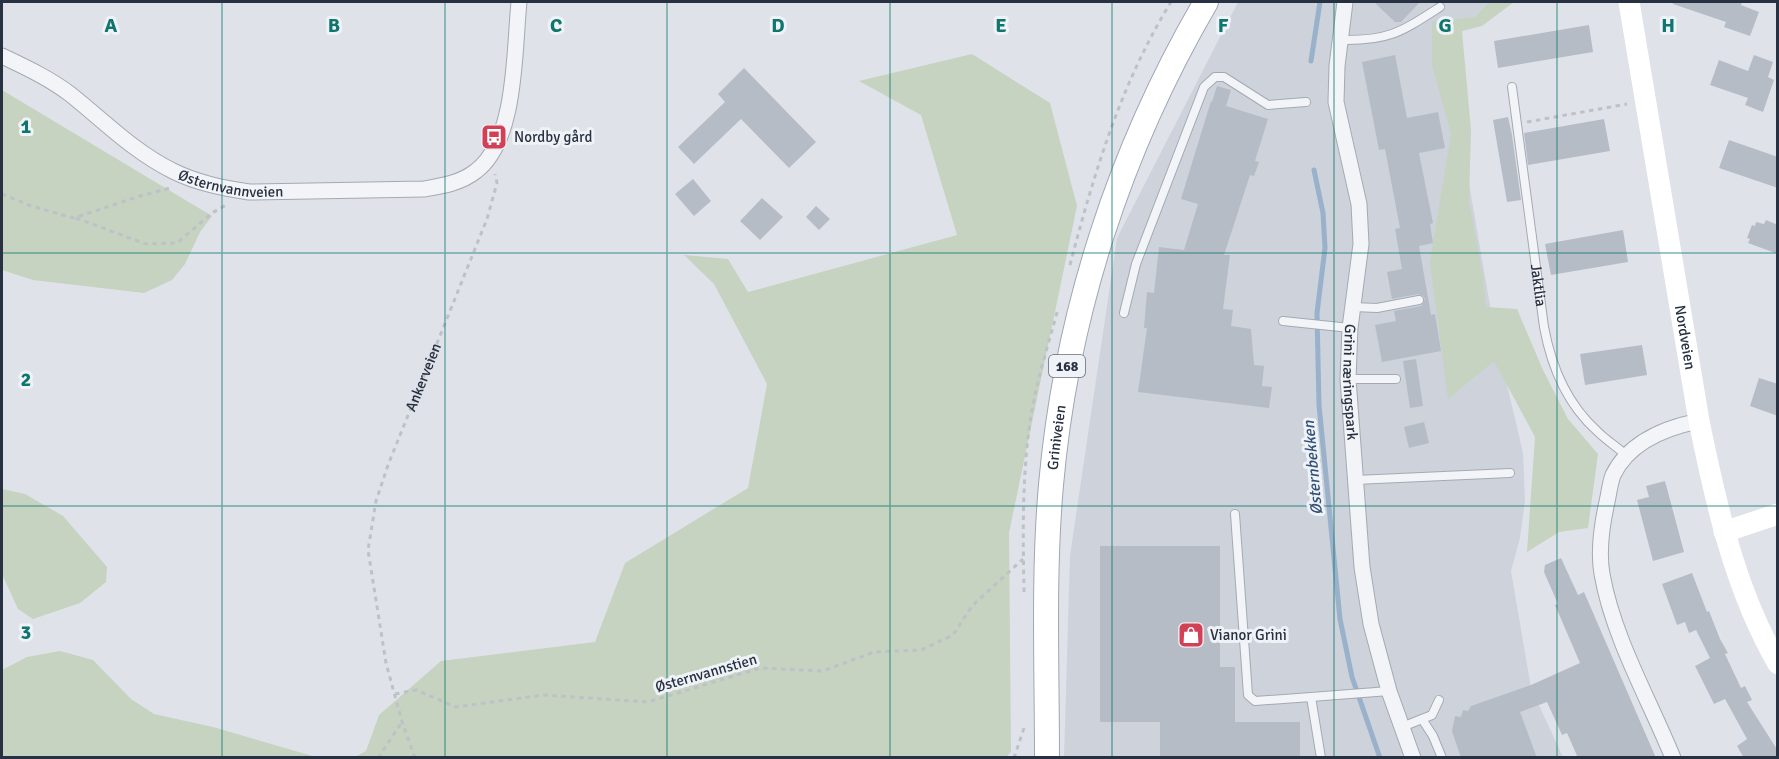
<svg xmlns="http://www.w3.org/2000/svg" width="1779" height="759" font-family="Signika,sans-serif">
<rect width="100%" height="100%" fill="#dfe3e9"/>
<!-- built -->
<path fill="#cdd2db" d="M1238 2H1491L1474 23 1451 39 1461 137 1494 329 1523 453 1525 501 1520 538 1511 571 1531 688 1563 757 1064 758 1070 556 1117 238Z"/>
<!-- green -->
<g fill="#c5d3c0">
<path d="M1490 2H1514L1482 26 1462 31 1471 130 1469 201 1483 277 1486 307 1517 309 1543 370 1568 419 1598 454 1588 528 1559 532 1527 552 1535 437 1494 361 1448 399 1430 262 1451 134 1432 65V22L1475 17Z"/>
<path d="M972 54 1050 103 1077 206 1009 533 1011 752 1005 758 355 757 366 751 379 715 441 661 595 642 625 563 748 488 767 384 714 284 684 255 728 259 748 292 957 235 921 115 859 81Z"/>
<path d="M2 90 212 216 200 232 185 264 172 280 144 293 33 280 2 270Z"/>
<path d="M2 489 25 494 63 516 107 567 106 582 80 603 33 619 18 609 2 574Z"/>
<path d="M60 651 93 660 131 699 154 714 213 727 316 757H2V670L27 657Z"/>
</g>
<g fill="none" stroke-linecap="round" stroke-linejoin="round">
<!-- stream -->
<g stroke="#99b1ca" stroke-width="5">
<path d="M1311 61 1320 2"/>
<path d="M1314 170 1323 213 1325 248 1317 313 1319 405 1340 619 1352 677 1380 758"/>
</g>
</g>
<!-- building -->
<g fill="#b6bcc6">
<path d="M1374 2H1420L1401 22H1395Z"/>
<path d="M1673 2H1742L1741 5 1759 12 1750 36 1724 27 1726 22 1673 4Z"/>
<path d="M1589 25 1593 52 1498 68 1494 41Z"/>
<path d="M1395 55 1407 118 1438 112 1445 148 1419 153 1433 223 1430 224 1433 243 1419 246 1431 315 1435 314 1441 351 1382 362 1375 325 1396 321 1394 311 1421 306 1425 299 1423 296 1418 294 1392 299 1387 272 1402 269 1395 229 1400 228 1385 149 1379 150 1362 62Z"/>
<path d="M1754 55 1773 62 1768 77 1774 80 1763 112 1745 105 1748 98 1710 85 1719 60 1748 71Z"/>
<path d="M744 68 816 142 789 168 741 119 694 164 678 147 725 102 718 94Z"/>
<path d="M1217 86 1231 90 1226 106 1268 119 1255 161 1259 162 1254 176 1250 175 1224 255H1230L1223 309 1233 310 1231 326 1251 329 1254 365 1264 366 1262 386 1272 387 1269 408 1138 392 1147 328H1144L1147 292 1154 293 1159 247 1184 250 1198 204 1181 199 1211 101 1212 102Z"/>
<path d="M1508 117 1512 135 1521 200 1507 202 1493 120Z"/>
<path d="M1604 119 1610 151 1528 165 1524 133Z"/>
<path d="M1729 140 1778 157V188L1719 168Z"/>
<path d="M693 179 711 201 694 216 675 194Z"/>
<path d="M762 198 783 217 760 240 740 221Z"/>
<path d="M816 206 830 219 819 230 806 217Z"/>
<path d="M1766 220 1778 225V254L1748 243 1750 239 1747 238 1752 225 1755 226 1756 222 1764 224Z"/>
<path d="M1623 230 1628 262 1551 275 1545 244Z"/>
<path d="M1642 345 1647 375 1585 385 1580 354Z"/>
<path d="M1416 359 1423 406 1410 408 1403 361Z"/>
<path d="M1759 378 1778 384V416L1750 406Z"/>
<path d="M1424 422 1429 443 1409 448 1404 427Z"/>
<path d="M1665 481 1684 552 1653 561 1637 500 1649 497 1646 486Z"/>
<path d="M1100 546H1220V667H1235V722H1300V758H1160V722H1100Z"/>
<path d="M1561 558 1578 595 1584 592 1656 758H1578L1567 733 1562 735 1547 702 1520 712 1537 758H1461L1452 731 1455 716 1461 717 1463 710 1468 711 1471 706 1531 685 1580 663 1555 605 1558 604 1544 572 1545 565Z"/>
<path d="M1692 573 1707 612 1709 611 1720 639 1728 653 1725 654 1741 688 1745 686 1752 700 1747 702 1778 751V758H1744L1737 746 1747 739 1725 699 1714 704 1695 666 1710 658 1696 630 1689 633 1685 622 1677 625 1662 584Z"/>
</g>
<g fill="none" stroke-linecap="round" stroke-linejoin="round">
<!-- lane casing -->
<g stroke="#a4aab3" stroke-width="10">
<g id="lane">
<path d="M1341 40C1389 41 1401 32 1440 7"/>
<path id="s2" d="M1512 87 1544 327C1551 365 1567 404 1597 431 1606 440 1617 447 1626 455"/>
<path d="M1353 307 1377 308 1419 300"/>
<path d="M1124 313 1136 264 1204 87 1215 77H1224L1268 105 1306 102"/>
<path d="M1283 321 1350 328"/>
<path d="M1348 379H1396"/>
<path d="M1355 480 1510 473"/>
<path d="M1235 514 1248 695 1255 701 1311 697 1321 758"/>
<path d="M1311 697 1389 691"/>
<path d="M1422 719 1433 736 1442 758"/>
<path d="M1402 727 1432 715 1439 700"/>
</g>
</g>
<!-- street casing -->
<g stroke="#a4aab3" stroke-width="17">
<g id="street">
<path id="s3" d="M1345 2 1337 66 1336 102 1359 204 1361 244 1350 328 1348 379 1362 567 1371 624 1389 691 1413 758"/>
<path id="s4" d="M2 56C25 67 49 78 70 94 104 121 134 152 173 171 197 183 223 188 249 192L424 189C442 186 461 183 476 171 517 140 514 50 519 2"/>
<path d="M1673 758C1649 699 1613 637 1602 574 1598 551 1602 524 1607 502 1609 493 1610 483 1613 475 1629 442 1664 428 1699 421"/>
</g>
</g>
<!-- primary casing -->
<g stroke="#9ea7b5" stroke-width="26">
<g id="primary">
<path id="s6" d="M1047 758C1047 667 1043 575 1051 485 1066 315 1120 149 1206 2"/>
</g>
</g>
<!-- path -->
<g stroke="#bdc1c8" stroke-width="3" stroke-dasharray="4.5 4.5" stroke-linecap="butt">
<path d="M1527 122 1627 104"/>
<path d="M2 194 31 206 74 218 140 196 170 188"/>
<path d="M76 218 146 244 177 243 212 213 226 205"/>
<path d="M1070 265C1094 173 1121 83 1171 2"/>
<path d="M1024 592C1023 539 1022 483 1029 430 1034 389 1047 349 1058 309"/>
<path d="M395 694 416 690 456 707 543 695 648 702 760 668 823 671 874 652 921 650 953 635 972 606 1023 559"/>
<path d="M378 758 402 722"/>
<path id="s1" d="M415 758 402 722 386 663 368 550 376 501 388 465 487 219 497 183 495 174"/>
<path d="M1014 758 1025 725"/>
</g>
<!-- lane -->
<use href="#lane" stroke="#f2f4f7" stroke-width="8"/>
<!-- street -->
<use href="#street" stroke="#f2f4f7" stroke-width="15"/>
<!-- secondary -->
<g stroke="#fff" stroke-width="21">
<path id="s5" d="M1629 2 1699 421C1716 504 1735 590 1778 664"/>
<path d="M1724 532 1778 514"/>
</g>
<!-- primary -->
<use href="#primary" stroke="#fff" stroke-width="24"/>
</g>
<!-- grid -->
<path fill="none" stroke="#0f766e" stroke-width="1.5" stroke-opacity="0.55" d="M222 2V758M445 2V758M667 2V758M890 2V758M1112 2V758M1334 2V758M1557 2V758M2 253H1778M2 506H1778"/>
<!-- icons -->
<defs>
<g id="bus-square" transform="scale(1.35)"><rect x="-9" y="-9" width="18" height="18" rx="4" fill="#d24056" stroke="#eff2f6"/><path d="M-5-6H5V4H4V6H2V4H-2V6H-4V4H-5ZM-3.5-4V0h7V-4ZM-3.5 1.2v1.5H-2V1.2ZM2 1.2v1.5H3.5V1.2Z" fill="#fff"/></g>
<g id="shop-square" transform="scale(1.35)"><rect x="-9" y="-9" width="18" height="18" rx="4" fill="#d24056" stroke="#eff2f6"/><path d="M-5-2.5h2.3a2.7 3.5 0 0 1 5.4 0H5L5.5 6h-11ZM-1.5-2.5h3a1.5 2.3 0 0 0-3 0Z" fill="#fff"/></g>
</defs>
<g fill-rule="evenodd">
<use href="#bus-square" x="494" y="137"/>
<use href="#shop-square" x="1191" y="635"/>
</g>
<g text-anchor="middle" stroke-width="6" stroke-linejoin="round" paint-order="stroke">
<!-- shield labels -->
<rect fill="#eff2f6" stroke="#646b77" stroke-width="1.5" x="1049" y="355" width="36" height="22" rx="4.5"/>
<g font-size="14" font-weight="bold" fill="#283141">
<text x="1067" y="371">168</text>
</g>
<!-- poi labels -->
<g font-size="15" fill="#283141" stroke="#eff2f6" text-anchor="start">
<text x="514" y="142">Nordby gård</text>
<text x="1210" y="640">Vianor Grini</text>
</g>
<!-- street labels -->
<g font-size="15" fill="#283141" stroke="#eff2f6">
<text dy="5" stroke="none"><textPath href="#s4" startOffset="267">Østernvannveien</textPath></text>
<text dy="5" stroke="none"><textPath href="#s2" startOffset="200">Jaktlia</textPath></text>
<text dy="5" stroke="none"><textPath href="#s5" startOffset="340">Nordveien</textPath></text>
<text dy="5" stroke="none"><textPath href="#s1" startOffset="396">Ankerveien</textPath></text>
<text dy="5" stroke="none"><textPath href="#s3" startOffset="384">Grini næringspark</textPath></text>
<text dy="5" stroke="none"><textPath href="#s6" startOffset="321">Griniveien</textPath></text>
<text transform="translate(706 673) rotate(-16)" y="5">Østernvannstien</text>
</g>
<!-- water labels -->
<g font-size="16" font-style="italic" fill="#304f76" stroke="#eff2f6">
<text transform="translate(1312 468) rotate(-95)" y="6">Østernbekken</text>
</g>
</g>
<g font-size="20" text-anchor="middle" font-weight="bold" fill="#0f766e" stroke="#eff2f6" stroke-width="6" stroke-linejoin="round" paint-order="stroke">
<text x="111" y="32">A</text>
<text x="334" y="32">B</text>
<text x="556" y="32">C</text>
<text x="778" y="32">D</text>
<text x="1001" y="32">E</text>
<text x="1223" y="32">F</text>
<text x="1445" y="32">G</text>
<text x="1668" y="32">H</text>
<text x="26" y="133">1</text>
<text x="26" y="386">2</text>
<text x="26" y="639">3</text>
</g>
<!-- border -->
<rect width="1779" height="759" fill="none" stroke="#283141" stroke-width="6"/>
</svg>
